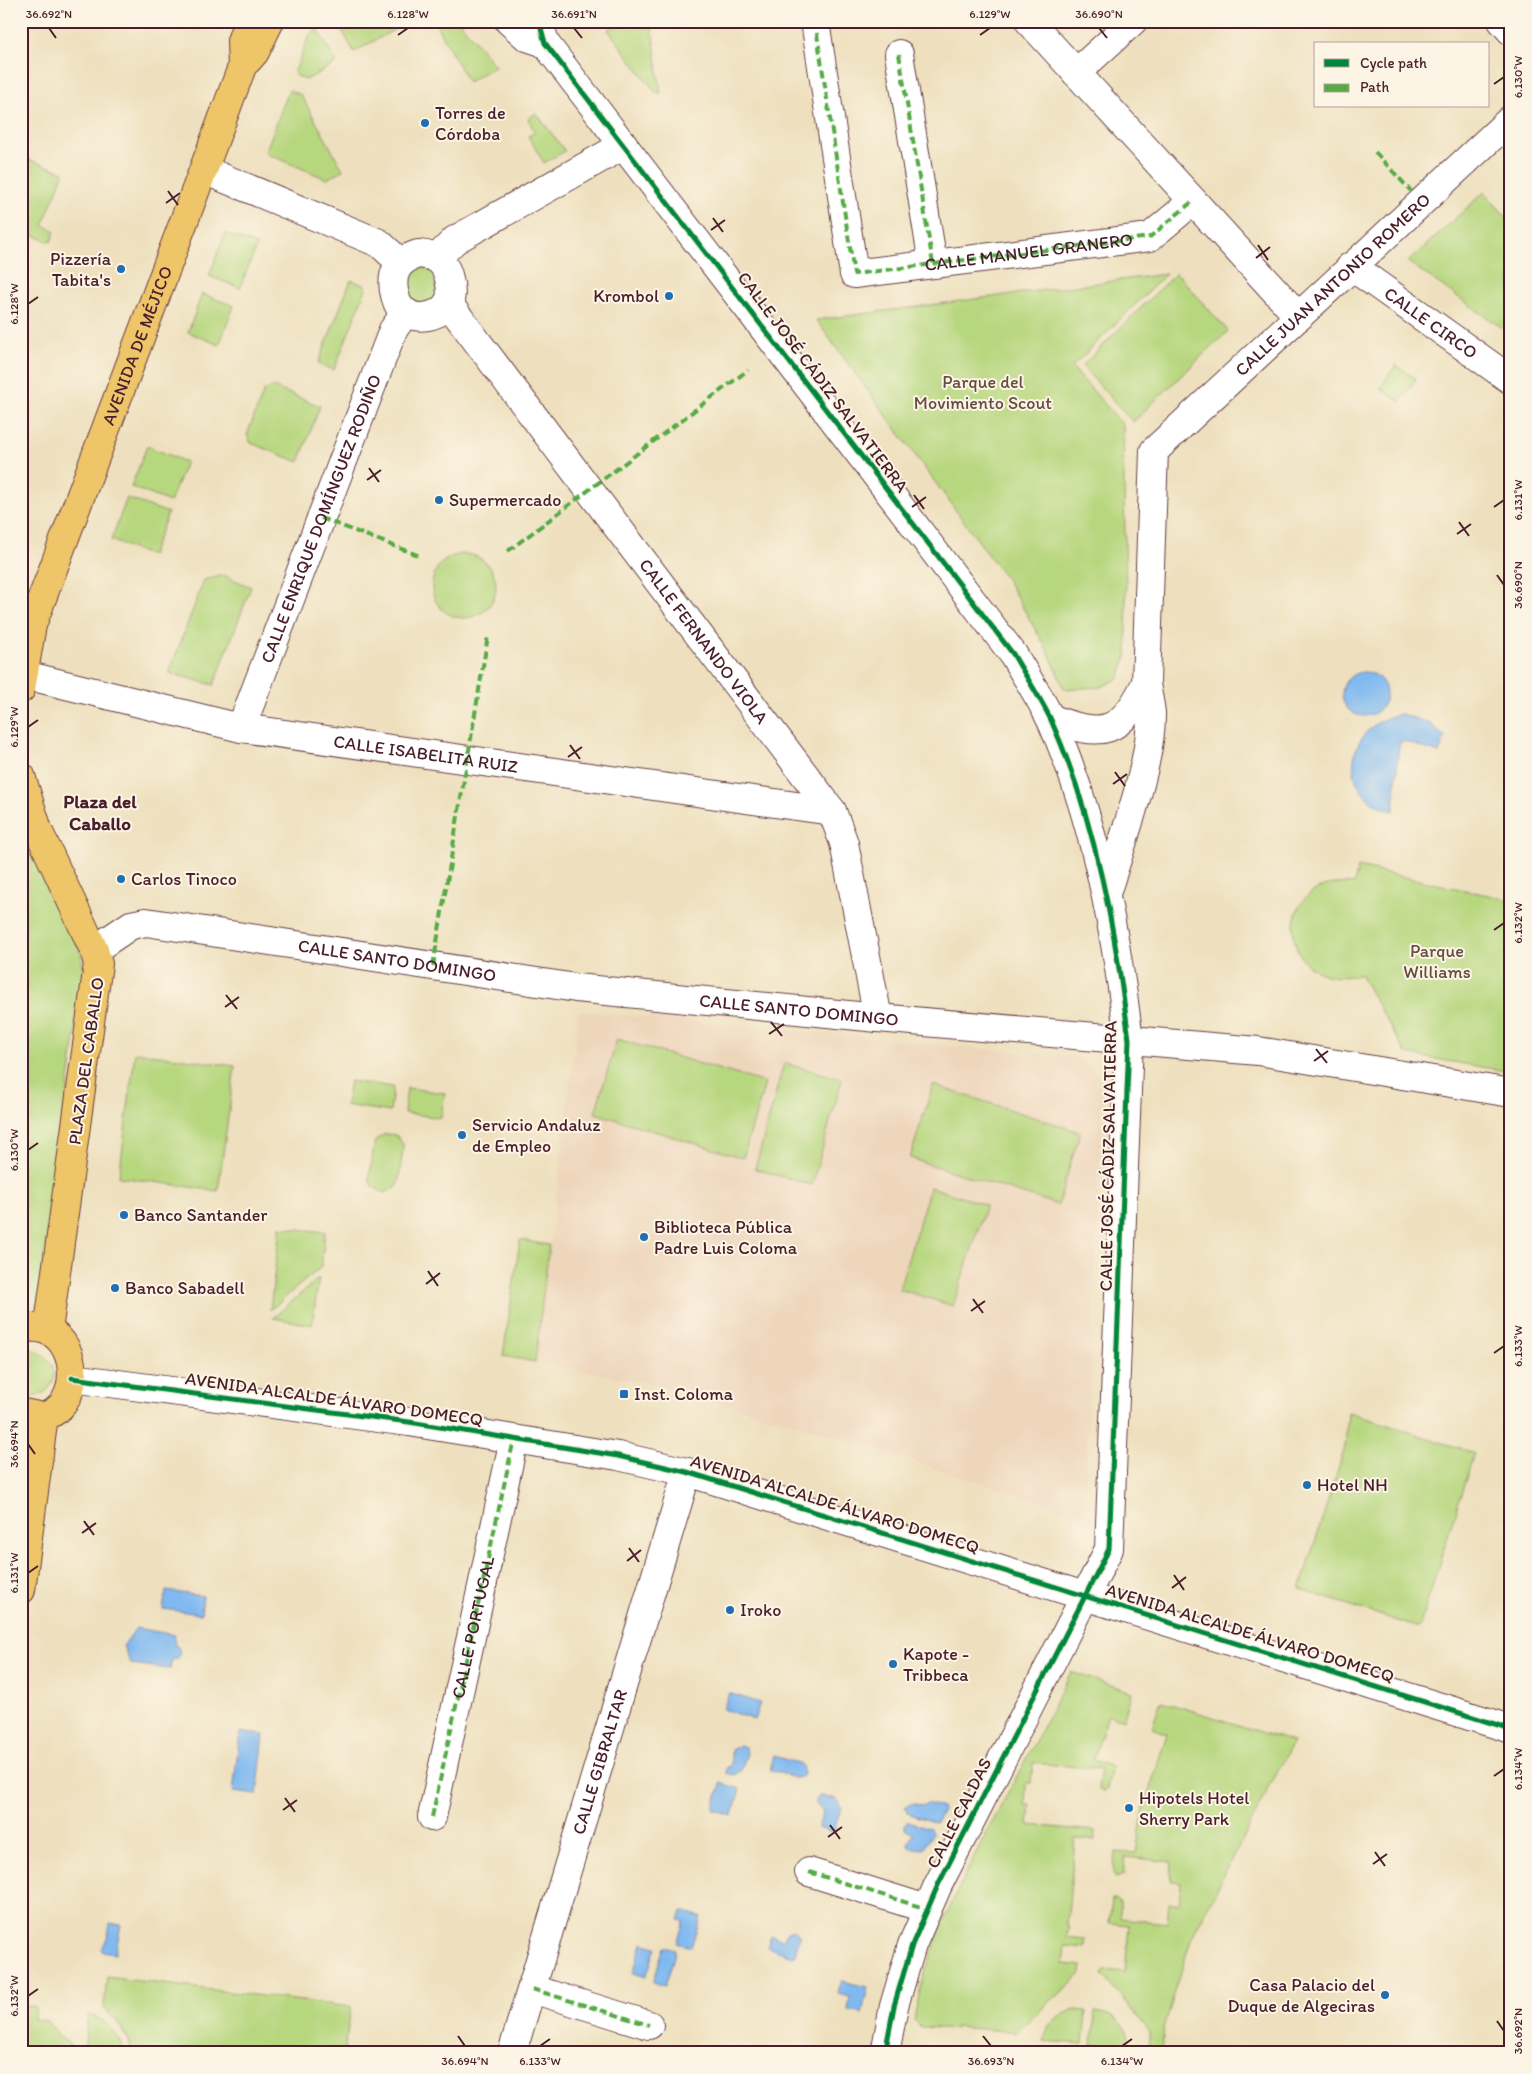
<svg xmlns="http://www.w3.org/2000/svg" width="1532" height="2074" font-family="Itim,sans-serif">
<rect width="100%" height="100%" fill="#fcf5e5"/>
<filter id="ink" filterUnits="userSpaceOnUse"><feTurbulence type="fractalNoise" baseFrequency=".02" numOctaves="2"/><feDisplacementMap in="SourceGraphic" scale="10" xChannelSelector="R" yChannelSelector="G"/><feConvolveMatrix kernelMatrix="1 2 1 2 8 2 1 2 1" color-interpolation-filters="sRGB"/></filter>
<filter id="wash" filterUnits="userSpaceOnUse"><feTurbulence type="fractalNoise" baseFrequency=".0096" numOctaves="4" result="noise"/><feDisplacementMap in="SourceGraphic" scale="20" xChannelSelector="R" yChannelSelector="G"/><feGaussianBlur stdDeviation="1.12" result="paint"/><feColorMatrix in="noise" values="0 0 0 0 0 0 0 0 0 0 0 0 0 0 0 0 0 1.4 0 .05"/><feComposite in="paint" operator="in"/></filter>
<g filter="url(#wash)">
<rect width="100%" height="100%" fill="#eee0be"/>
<!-- built -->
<path fill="#eed6bb" d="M579 1011 1083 1058 1104 1082 1084 1516 804 1426 657 1385 535 1362Z"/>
<!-- green -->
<g fill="#b7d77f" stroke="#807b55">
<path d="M337 21H406L405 24 354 52Z"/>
<path d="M434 21H459L495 66 468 82Z"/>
<path d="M620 21H651L661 93 657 94 608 30Z"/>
<path d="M316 27 337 63 306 80 295 75V71L309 36Z"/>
<path d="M289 90 301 95 343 170 327 179 265 153Z"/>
<path d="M536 113 565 151 544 163 528 136 535 132 528 119Z"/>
<path d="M27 159 64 172 43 225 55 231 51 242 21 231V175Z"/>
<path d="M1484 192 1511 222V334L1408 262Z"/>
<path d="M225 233 257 245 240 288 209 276Z"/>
<path d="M415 267 429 268 435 276 437 294 428 305 412 302C404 289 405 277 415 267Z"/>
<path d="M1176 273 1228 331 1133 422 1082 366Z"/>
<path d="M1166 274 1072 367 1123 425 1127 654 1119 678 1101 687 1064 689 1050 655 1007 580 816 320Z"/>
<path d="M351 280 367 286 334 370 318 364Z"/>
<path d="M202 294 234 306 219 345 188 332Z"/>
<path d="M1396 365 1416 379 1400 402 1380 388Z"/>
<path d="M273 387 320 406 299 462 251 443 247 435 264 391Z"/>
<path d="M147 446 186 462 170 502 131 487Z"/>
<path d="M127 498 168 513 151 556 111 540Z"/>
<circle cx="464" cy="586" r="32"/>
<path d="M223 575 251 587 214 685 169 673 204 580Z"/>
<path d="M34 849 81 954 84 973 38 1304 33 1308 21 1307V855Z"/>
<path d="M1358 867 1511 900V1072L1406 1054 1360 974C1277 997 1268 873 1354 884Z"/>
<path d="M617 1039 765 1083 743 1158 595 1113Z"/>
<path d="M135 1052 235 1066 218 1191 119 1177Z"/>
<path d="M784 1063 842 1079 812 1185 755 1169Z"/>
<path d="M350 1081 393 1087 390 1112 346 1105Z"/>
<path d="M933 1085 1080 1132 1058 1205 910 1158Z"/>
<path d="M407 1088 445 1093 441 1118 404 1113Z"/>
<path d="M385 1134 396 1135 403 1144V1149L398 1185 395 1189 384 1193 372 1186 369 1178 375 1141Z"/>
<path d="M930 1187 986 1205 953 1306 899 1289Z"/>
<path d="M280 1227 325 1232 321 1267 270 1310Z"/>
<path d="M520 1240 549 1245 535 1362 503 1356Z"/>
<path d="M319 1278 312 1325 273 1318Z"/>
<path d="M21 1347C70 1354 60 1402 21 1397Z"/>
<path d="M1348 1412 1474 1453 1419 1628 1300 1589 1345 1447Z"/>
<path d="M1071 1672 1132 1692 1123 1720 1108 1715 1093 1760 1112 1767 1107 1789 1103 1792 1098 1789 1101 1769 1033 1763 1031 1783H1026L1025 1805H1030L1028 1825 1096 1831 1095 1840 1075 1839 1067 1925 1069 1929 1066 1937 1085 1939V1948L1065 1946 1063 1964 1082 1966 1081 1974 1016 2032 956 2027V2029L921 2027 914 2020C926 1949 959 1886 992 1823 1019 1773 1045 1722 1071 1672Z"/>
<path d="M1161 1701 1293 1742 1191 1939 1164 2028 1162 2053H1149L1150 2032 1103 1975 1104 1970 1125 1972 1129 1925 1109 1923 1112 1899H1116L1120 1902V1918L1167 1923 1169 1903 1179 1904 1181 1882 1171 1881 1172 1862 1125 1857 1123 1875 1116 1878 1113 1874 1115 1852 1136 1853 1144 1807 1167 1734 1152 1728Z"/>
<path d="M21 1970 29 1971 25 2005 36 2007 34 2019 48 2021 59 2036 74 2048V2053H21Z"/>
<path d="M107 1977 351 2007 344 2053H133C128 2034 118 2022 104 2008Z"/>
<path d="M1077 2010 1086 2011 1083 2044 1044 2041C1046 2023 1060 2013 1077 2010Z"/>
<path d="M1095 2012C1116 2014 1130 2026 1130 2048L1092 2045Z"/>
<path d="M88 2015C107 2018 119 2035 124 2053H84Z"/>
</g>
<!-- water -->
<g fill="#80b9f0" stroke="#656c8e">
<circle cx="1364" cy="694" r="22"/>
<path d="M1401 714 1429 723 1445 737 1439 753 1403 741 1399 744 1394 811C1338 800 1340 725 1401 714Z"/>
<path d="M166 1591 203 1596 201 1614 163 1609Z"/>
<path d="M136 1628 175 1635 174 1644C180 1647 181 1652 178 1658L172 1660 170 1669 131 1664 123 1646Z"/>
<path d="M729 1693 760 1703 754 1720 723 1709Z"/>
<path d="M240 1732 264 1735 257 1795 233 1792Z"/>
<path d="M740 1745 745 1747 747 1753 741 1771 735 1775 726 1773 727 1767 731 1766V1750Z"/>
<path d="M774 1756 802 1765 804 1775 797 1778 770 1770Z"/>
<path d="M721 1783 740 1789 732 1816 713 1810Z"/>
<path d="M820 1795 836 1799 841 1807 834 1832 818 1828 823 1812 816 1804V1800Z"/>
<path d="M913 1803 922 1806 927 1803 942 1808 943 1811 936 1823 907 1813 905 1807Z"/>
<path d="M911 1822 930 1828 932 1834 924 1849 911 1848 908 1846 909 1841 914 1834 906 1830 904 1826 907 1822Z"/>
<path d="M682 1911 701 1917 691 1947 677 1943 684 1921 679 1920Z"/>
<path d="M110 1923 121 1925 115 1954 103 1952 101 1949 108 1936Z"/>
<path d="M793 1930 800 1936 795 1954 792 1956 767 1947 771 1936 783 1940 787 1932Z"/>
<path d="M642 1943 656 1947 646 1977 633 1973Z"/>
<path d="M664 1947 676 1950 665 1986 653 1982Z"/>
<path d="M841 1981 868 1987 862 2013 848 2010 850 1997 838 1994Z"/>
</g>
</g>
<g filter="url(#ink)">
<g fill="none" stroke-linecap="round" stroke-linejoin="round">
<!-- minor casing -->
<g stroke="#633c41" stroke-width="30">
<g id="minor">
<path d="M509 21 527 37 545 43"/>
<path d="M539 21 545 43 1013 654C1025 675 1040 697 1051 720 1095 818 1116 934 1129 1040L1109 1549 938 1885 912 1945 894 2006 885 2053"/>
<path id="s1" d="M815 21 854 274 1150 237 1193 201"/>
<path d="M1029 21 1299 317"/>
<path d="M1502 21 1511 31"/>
<path d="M899 54 933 264"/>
<path d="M1076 73 1133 21"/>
<path d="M204 170 379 243 401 263"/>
<path d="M418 254C439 255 447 264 450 284 451 291 452 297 448 303 439 318 413 322 401 309 397 304 395 296 394 291 391 271 399 260 418 254Z"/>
<path d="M437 258 455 240 624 145"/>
<path id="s2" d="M1351 266 1511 380"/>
<path id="s3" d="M448 303 832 811 844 843 878 1018"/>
<path id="s4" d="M25 675 241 728 832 811"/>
<path d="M1050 718C1103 739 1121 734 1146 683"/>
<path id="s5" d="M241 728 393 330 406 312"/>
<path id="s6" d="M1106 894C1121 844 1152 764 1151 713 1150 703 1147 692 1146 683L1154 451 1511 119"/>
<path id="s7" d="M94 950 131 925 146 922 576 988 878 1018 1258 1051 1511 1093"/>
<path d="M72 1378 409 1422 618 1456 687 1472 1511 1729"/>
<path id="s8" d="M432 1817 514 1439"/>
<path d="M809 1872 927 1909"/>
<path d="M532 1989 649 2025"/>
<path id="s9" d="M512 2053 687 1472"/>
</g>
</g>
<!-- major casing -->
<g stroke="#633c41" stroke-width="30">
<g id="major">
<path d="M248 60 255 52 270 21"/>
<path id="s10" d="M21 641 32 625 242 67 241 41 248 21"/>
<path d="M21 689 32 625"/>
<path d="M21 776 38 830 94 950 98 964 48 1331"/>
<path d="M21 1327C29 1328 41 1327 48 1331 80 1345 81 1407 44 1416 38 1417 28 1413 21 1413"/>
<path d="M21 1590 44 1416"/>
</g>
</g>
<!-- minor -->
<use href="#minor" stroke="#fff" stroke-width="28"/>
<!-- major -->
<use href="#major" stroke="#eec569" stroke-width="28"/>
<!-- quiet -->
<g stroke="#57aa44" stroke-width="4" stroke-dasharray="8 4" stroke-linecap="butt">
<path d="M815 21 854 274 1150 237 1193 201"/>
<path d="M899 54 933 264"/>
<path d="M1375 152 1411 191"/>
<path d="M321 518 420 556"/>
<path d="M508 551 748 370"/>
<path d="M433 966 488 636"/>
<path d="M432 1817 514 1439"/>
<path d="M809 1872 927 1909"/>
<path d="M532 1989 649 2025"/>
</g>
<!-- cycleway casing -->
<g stroke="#fcf5e5" stroke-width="8">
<g id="cycleway">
<path d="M539 21 545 43 1013 654C1025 675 1040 697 1051 720 1095 818 1116 934 1129 1040L1109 1549 938 1885 912 1945 894 2006 885 2053"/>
<path d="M72 1378 409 1422 618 1456 687 1472 1511 1729"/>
</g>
</g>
<!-- cycleway -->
<use href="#cycleway" stroke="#00873e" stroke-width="5"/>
</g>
</g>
<!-- ticks -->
<path fill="none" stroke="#4a1f2b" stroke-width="2" d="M49 28 56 38M574 28 582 38M1099 28 1107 38M398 35 408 28M980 35 990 28M1494 84 1504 77M168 191 178 205M166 203 180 193M713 218 723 232M711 230 725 220M1258 245 1268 260M1256 258 1270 247M28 304 38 297M369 468 379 482M367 480 381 470M914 495 924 509M912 507 926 497M1494 507 1504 500M1459 522 1469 536M1457 534 1471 524M1497 575 1504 585M28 727 38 720M570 745 580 759M568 757 582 747M1115 772 1125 786M1113 784 1127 774M1494 930 1504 923M226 995 237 1009M225 1007 239 997M771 1022 782 1036M769 1034 784 1024M1316 1049 1327 1063M1314 1061 1328 1051M28 1150 38 1143M428 1271 438 1286M426 1284 440 1273M973 1299 983 1313M971 1311 985 1301M1494 1353 1504 1346M28 1444 35 1454M84 1521 94 1535M82 1533 96 1523M629 1548 639 1562M627 1561 641 1550M28 1573 38 1566M1174 1575 1184 1590M1172 1588 1186 1577M1494 1776 1504 1769M285 1798 295 1812M283 1810 297 1800M830 1825 840 1839M828 1837 842 1827M1375 1852 1385 1866M1373 1864 1387 1854M28 1996 38 1989M1497 2021 1504 2031M458 2036 465 2046M983 2036 991 2046M540 2046 550 2039M1122 2046 1132 2039"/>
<!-- markers -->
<g fill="#1f6fb2" stroke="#fcf5e5" stroke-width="2">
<circle cx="425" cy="123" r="5"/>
<circle cx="121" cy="269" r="5"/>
<circle cx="669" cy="296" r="5"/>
<circle cx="439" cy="500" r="5"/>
<circle cx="121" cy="879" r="5"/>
<circle cx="462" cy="1135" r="5"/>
<circle cx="124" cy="1215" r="5"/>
<circle cx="644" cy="1237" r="5"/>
<circle cx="115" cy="1288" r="5"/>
<rect x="619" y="1389" width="10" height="10" rx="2.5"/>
<circle cx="1307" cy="1485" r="5"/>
<circle cx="730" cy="1610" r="5"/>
<circle cx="893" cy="1664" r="5"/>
<circle cx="1129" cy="1808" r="5"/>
<circle cx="1385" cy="1995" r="5"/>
</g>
<g text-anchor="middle" stroke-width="4" stroke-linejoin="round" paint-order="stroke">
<!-- poi labels -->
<g font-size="18" fill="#4a1f2b" stroke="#fcf5e5" text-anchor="start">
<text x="435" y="119">Torres de<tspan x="435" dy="21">Córdoba</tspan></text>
<text x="111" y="265" text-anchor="end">Pizzería<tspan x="111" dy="21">Tabita's</tspan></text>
<text x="659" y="302" text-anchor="end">Krombol</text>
<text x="449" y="506">Supermercado</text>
<text x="131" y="885">Carlos Tinoco</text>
<text x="472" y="1131">Servicio Andaluz<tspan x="472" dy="21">de Empleo</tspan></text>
<text x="134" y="1221">Banco Santander</text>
<text x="654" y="1233">Biblioteca Pública<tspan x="654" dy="21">Padre Luis Coloma</tspan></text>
<text x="125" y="1294">Banco Sabadell</text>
<text x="634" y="1400">Inst. Coloma</text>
<text x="1317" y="1491">Hotel NH</text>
<text x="740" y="1616">Iroko</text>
<text x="903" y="1660">Kapote -<tspan x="903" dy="21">Tribbeca</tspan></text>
<text x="1139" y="1804">Hipotels Hotel<tspan x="1139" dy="21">Sherry Park</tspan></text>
<text x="1375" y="1991" text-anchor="end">Casa Palacio del<tspan x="1375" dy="21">Duque de Algeciras</tspan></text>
</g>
<!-- street labels -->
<g font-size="18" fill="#4a1f2b" stroke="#fcf5e5">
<text dy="6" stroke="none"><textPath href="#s1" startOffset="432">CALLE MANUEL GRANERO</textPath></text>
<text dy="6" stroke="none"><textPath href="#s6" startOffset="694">CALLE JUAN ANTONIO ROMERO</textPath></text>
<text dy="6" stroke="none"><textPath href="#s2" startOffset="98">CALLE CIRCO</textPath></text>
<text dy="6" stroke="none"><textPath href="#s10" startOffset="318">AVENIDA DE MÉJICO</textPath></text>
<text transform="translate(823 382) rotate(53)" y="6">CALLE JOSÉ CÁDIZ SALVATIERRA</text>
<text dy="6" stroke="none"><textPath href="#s5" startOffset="224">CALLE ENRIQUE DOMÍNGUEZ RODIÑO</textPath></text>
<text dy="6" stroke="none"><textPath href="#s3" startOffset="424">CALLE FERNANDO VIOLA</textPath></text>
<text dy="6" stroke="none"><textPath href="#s4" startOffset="409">CALLE ISABELITA RUIZ</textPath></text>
<text dy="6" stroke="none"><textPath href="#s7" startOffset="314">CALLE SANTO DOMINGO</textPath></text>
<text dy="6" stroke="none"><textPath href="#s7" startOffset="719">CALLE SANTO DOMINGO</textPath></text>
<text transform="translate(86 1061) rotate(-82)" y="6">PLAZA DEL CABALLO</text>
<text transform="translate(1108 1156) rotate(-89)" y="6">CALLE JOSÉ CÁDIZ SALVATIERRA</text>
<text transform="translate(334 1399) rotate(8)" y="6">AVENIDA ALCALDE ÁLVARO DOMECQ</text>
<text transform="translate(835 1504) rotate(17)" y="6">AVENIDA ALCALDE ÁLVARO DOMECQ</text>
<text dy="6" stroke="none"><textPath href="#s8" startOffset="194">CALLE PORTUGAL</textPath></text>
<text transform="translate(1250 1633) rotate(17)" y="6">AVENIDA ALCALDE ÁLVARO DOMECQ</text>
<text dy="6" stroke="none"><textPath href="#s9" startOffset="304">CALLE GIBRALTAR</textPath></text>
<text transform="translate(959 1813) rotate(-63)" y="6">CALLE CALDAS</text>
</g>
<!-- park labels -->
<g font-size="18" fill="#654d40" stroke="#fcf5e5">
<text x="983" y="388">Parque del<tspan x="983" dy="21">Movimiento Scout</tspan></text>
<text x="1437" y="957">Parque<tspan x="1437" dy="21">Williams</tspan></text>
</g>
<!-- neighbourhood labels -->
<g font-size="19" font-weight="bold" fill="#4a1f2b" stroke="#fcf5e5">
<text x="100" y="808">Plaza del<tspan x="100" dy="22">Caballo</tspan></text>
</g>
</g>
<!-- margin -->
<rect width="1532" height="2074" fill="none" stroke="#fcf5e5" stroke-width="55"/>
<!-- legend -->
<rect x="1314" y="42" width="175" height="65" fill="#fcf5e5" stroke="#b59f9b"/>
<rect x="1324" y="59" width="25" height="8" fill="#00873e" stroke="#b59f9b"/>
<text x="1360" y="68" font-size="15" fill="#4a1f2b">Cycle path</text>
<rect x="1324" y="84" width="25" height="8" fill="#57aa44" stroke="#b59f9b"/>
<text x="1360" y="92" font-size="15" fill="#4a1f2b">Path</text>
<rect x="28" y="28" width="1476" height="2018" fill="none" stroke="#4a1f2b" stroke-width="2"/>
<g font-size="12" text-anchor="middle" fill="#4a1f2b">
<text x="49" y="18">36.692°N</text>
<text x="408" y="18">6.128°W</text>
<text x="574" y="18">36.691°N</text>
<text x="990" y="18">6.129°W</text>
<text x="1099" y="18">36.690°N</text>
<text transform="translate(1518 77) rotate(-90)" y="4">6.130°W</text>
<text transform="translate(14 304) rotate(-90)" y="4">6.128°W</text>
<text transform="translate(1518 500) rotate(-90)" y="4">6.131°W</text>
<text transform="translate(1518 585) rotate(-90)" y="4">36.690°N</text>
<text transform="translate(14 727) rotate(-90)" y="4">6.129°W</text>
<text transform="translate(1518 923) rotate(-90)" y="4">6.132°W</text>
<text transform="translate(14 1150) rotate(-90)" y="4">6.130°W</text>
<text transform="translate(1518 1346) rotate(-90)" y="4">6.133°W</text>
<text transform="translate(14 1444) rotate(-90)" y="4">36.694°N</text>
<text transform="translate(14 1573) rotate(-90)" y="4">6.131°W</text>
<text transform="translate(1518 1769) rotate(-90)" y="4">6.134°W</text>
<text transform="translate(14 1996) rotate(-90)" y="4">6.132°W</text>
<text transform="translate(1518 2031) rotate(-90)" y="4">36.692°N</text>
<text x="465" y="2065">36.694°N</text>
<text x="540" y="2065">6.133°W</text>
<text x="991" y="2065">36.693°N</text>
<text x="1122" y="2065">6.134°W</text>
</g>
</svg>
